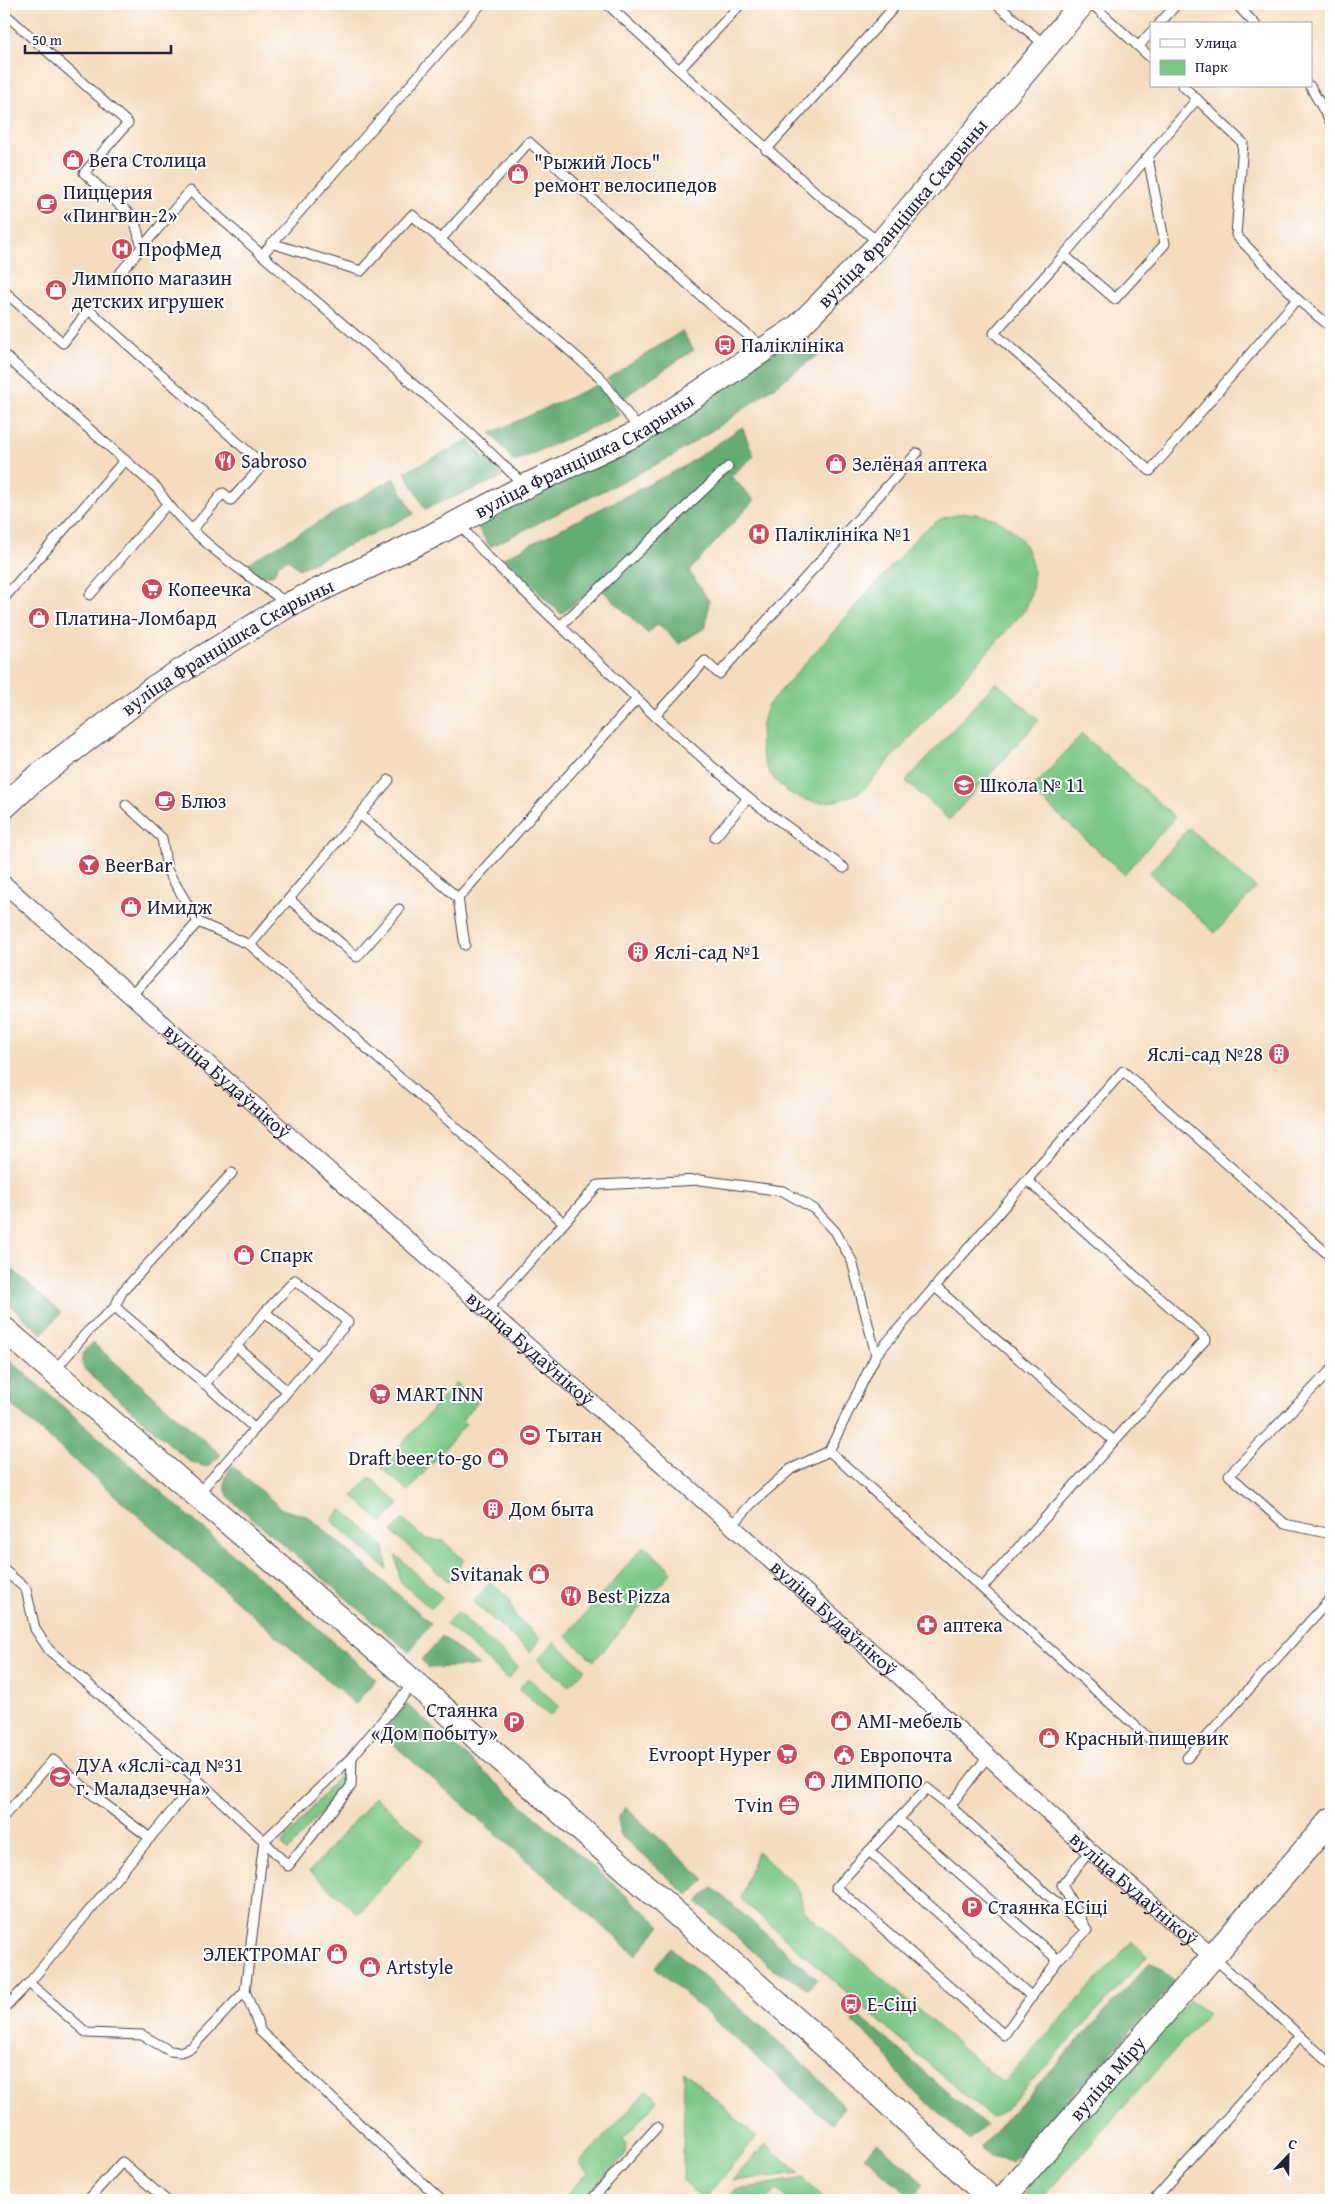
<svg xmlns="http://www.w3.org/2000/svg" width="1335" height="2204" font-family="'Gentium Book Plus',serif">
<rect width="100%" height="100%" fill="#fff"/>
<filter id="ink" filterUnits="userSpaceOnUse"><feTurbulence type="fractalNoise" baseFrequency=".02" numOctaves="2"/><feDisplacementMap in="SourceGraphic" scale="10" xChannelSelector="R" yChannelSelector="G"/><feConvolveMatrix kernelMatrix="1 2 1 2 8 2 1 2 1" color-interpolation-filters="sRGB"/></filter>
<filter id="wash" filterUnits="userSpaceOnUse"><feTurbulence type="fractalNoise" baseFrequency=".0096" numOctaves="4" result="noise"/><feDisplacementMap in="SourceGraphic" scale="20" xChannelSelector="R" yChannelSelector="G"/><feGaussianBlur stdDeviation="1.12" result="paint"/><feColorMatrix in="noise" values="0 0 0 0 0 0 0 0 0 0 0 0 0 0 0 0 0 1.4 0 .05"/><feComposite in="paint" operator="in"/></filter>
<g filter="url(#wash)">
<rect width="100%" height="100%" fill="#f4dcbd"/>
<!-- green -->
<g fill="#7bc886" stroke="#4e7560">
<path d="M964 513C1019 514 1048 561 1025 610L864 789C802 829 738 771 768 705L920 534 940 519Z"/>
<path d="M996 682 1039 720 949 820 906 781Z"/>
<path d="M1082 734 1175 817 1124 874 1031 790Z"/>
<path d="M1189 828 1256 888 1215 933 1149 873Z"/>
<path d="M456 1382 479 1401 462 1420 466 1424 408 1491 381 1468Z"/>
<path d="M370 1477 399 1504 382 1523 353 1496Z"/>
<path d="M342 1509 384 1546 387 1570 331 1520Z"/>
<path d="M403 1519 425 1539 443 1541 464 1560 449 1582 392 1532Z"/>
<path d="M644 1546 672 1571 594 1661 566 1636Z"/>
<path d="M396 1555 442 1597 431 1609 400 1581Z"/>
<path d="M491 1582 510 1599 514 1615 541 1639 530 1652 473 1602Z"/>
<path d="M457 1612 518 1667 508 1679 446 1624Z"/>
<path d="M554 1642 585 1669 569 1686 538 1660Z"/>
<path d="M528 1678 559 1706 550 1716 519 1689Z"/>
<path d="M339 1775 341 1789 288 1851 282 1844Z"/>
<path d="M375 1797 424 1840 358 1914 310 1871Z"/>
<path d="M757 1851 796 1886 800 1892 803 1910 1003 2083 1131 1942 1147 1956 1006 2109 996 2116 991 2117 895 2035 741 1899Z"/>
<path d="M1190 2001 1208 2013 1040 2200H1030L1026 2197 1031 2178Z"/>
<path d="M684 2071 757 2137 703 2200 683 2181Z"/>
<path d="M648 2090 658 2100 623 2139 626 2145 625 2155 584 2200H571L566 2196 588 2173 579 2163Z"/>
<path d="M765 2144 800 2173 732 2181Z"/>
<path d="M804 2178 826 2200H788L777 2190 766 2200H726L735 2190Z"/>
</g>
<!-- forest -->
<g fill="#64ac73" stroke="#436757">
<path d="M682 331 694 350 639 386 622 400 607 379Z"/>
<path d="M800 337 818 355 728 420 673 456 490 547 476 525Z"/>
<path d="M599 384 620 415 514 462 491 433Z"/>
<path d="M742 427 754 456 731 476 754 500 689 571 709 601 706 627 679 644 658 624 648 634 598 586 561 614 503 558 683 467Z"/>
<path d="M469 440 503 477 425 509 405 472Z"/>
<path d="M394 478 414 514 299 569 288 559 278 565 274 574 263 577 250 572 245 565Z"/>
<path d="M4 1262 61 1313 42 1334 4 1300Z"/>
<path d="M93 1343 221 1455 207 1467 190 1462 84 1369C79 1357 83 1351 93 1343Z"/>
<path d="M5 1356 376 1679 355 1704 4 1399Z"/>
<path d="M232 1466 282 1509 309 1517 431 1623 409 1652 231 1500C223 1489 223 1477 232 1466Z"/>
<path d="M442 1636 479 1666 428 1668 422 1660Z"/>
<path d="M406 1704 661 1926 636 1955 380 1733Z"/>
<path d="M625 1807 705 1880 689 1896 619 1834V1817Z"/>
<path d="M712 1887 817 1979 809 1989 773 1969 697 1902Z"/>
<path d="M672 1948 813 2072 844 2107 832 2125 655 1967Z"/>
<path d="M1151 1961 1176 1982 1011 2162 990 2157 982 2150 981 2147Z"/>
<path d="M859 2015 985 2125 969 2140 912 2089 892 2065 885 2052 851 2021Z"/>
<path d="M877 2142 924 2183 911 2198 864 2156Z"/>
</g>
</g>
<g filter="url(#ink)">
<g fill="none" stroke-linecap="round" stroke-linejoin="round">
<!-- lane casing -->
<g stroke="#423e4e" stroke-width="11">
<g id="lane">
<path d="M481 4 262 255 470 433 524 485"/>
<path d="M607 4 679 70"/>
<path d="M738 4 740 5 679 70 820 196 880 243"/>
<path d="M996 4 1045 45"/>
<path d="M1092 4 1151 58"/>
<path d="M1236 4 1255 24"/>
<path d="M4 13 128 123 84 173 134 218 142 248"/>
<path d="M1159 24 1177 4"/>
<path d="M1139 46 1151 32"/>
<path d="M1183 86 1243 143 1236 235 1297 299 1331 327"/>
<path d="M1310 86 1331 123"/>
<path d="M1197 99 1064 255 994 333 1150 471 1297 299"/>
<path d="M766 150 897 4"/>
<path d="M440 240 529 142 711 305 764 348"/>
<path d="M271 243 361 271 412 215 600 377 640 431"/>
<path d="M1064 255 1115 299 1165 244 1148 158"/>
<path d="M114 280 190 191 262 255"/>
<path d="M4 291 63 343 89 310 263 465 231 500 223 493 193 529"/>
<path d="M4 355 157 488C184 533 245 573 288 604"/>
<path d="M459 524 487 556 655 716 748 798 844 868"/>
<path d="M90 595 167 504"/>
<path d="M4 598 125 460"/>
<path d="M560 626 728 467"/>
<path d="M655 716 705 661 719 674 917 453"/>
<path d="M126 805 162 838 167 870 198 922 130 997"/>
<path d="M361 815 458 898 637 699"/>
<path d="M715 837 748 798"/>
<path d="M458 898 465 945"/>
<path d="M289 899 357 957 399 909"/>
<path d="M198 922 250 945 389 780"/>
<path d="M250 945 564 1223 487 1310"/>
<path d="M1027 1180 1123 1071 1331 1257"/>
<path d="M564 1223 598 1185 700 1180 783 1191 814 1209 835 1231 852 1261 876 1355"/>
<path d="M935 1287 1114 1441"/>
<path d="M115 1307 205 1384 265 1312 295 1280 348 1322 198 1494"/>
<path d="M265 1312 318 1357"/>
<path d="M236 1346 287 1391"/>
<path d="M55 1370 88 1331 115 1307 122 1292 232 1173"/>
<path d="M1331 1370 1229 1475 1285 1524 1331 1534"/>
<path d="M205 1384 255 1429"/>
<path d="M829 1451 876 1355 1027 1180 1206 1339 982 1588"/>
<path d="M732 1526 752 1503 791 1469 829 1451 1152 1741"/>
<path d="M4 1570 26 1589 35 1629 49 1650 198 1780"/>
<path d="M413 1684 352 1757 264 1841 245 1991 261 2032 441 2200"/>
<path d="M988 1756 950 1806 927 1788 836 1887 1004 2035 1058 1960 1087 1930 1062 1885 1090 1851"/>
<path d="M1187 1758 1331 1598"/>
<path d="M950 1806 1081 1925"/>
<path d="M4 1816 53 1760 98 1799 150 1838"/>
<path d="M898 1819 1058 1960"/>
<path d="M869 1851 1032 1997"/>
<path d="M1213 1957 1331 2064"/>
<path d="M29 1983 198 1780 264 1841 288 1866 351 1786 352 1757"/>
<path d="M4 2009 29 1983 87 2033 142 2035 170 2051 180 2052 191 2048 245 1991"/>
<path d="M88 2200 122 2162 166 2200"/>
<path d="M591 2200 657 2127"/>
<path d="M1154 2200 1300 2036"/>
</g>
</g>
<!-- street casing -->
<g stroke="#423e4e" stroke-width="18">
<g id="street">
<path id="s1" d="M4 884 732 1526 988 1756 1090 1851 1213 1957"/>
</g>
</g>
<!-- secondary casing -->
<g stroke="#423e4e" stroke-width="26">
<g id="secondary">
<path id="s2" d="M4 807 32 781 155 687 288 605 432 536 526 486 640 432 798 327 880 244 1082 4"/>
<path d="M4 1329 402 1672 679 1916 858 2075 992 2200"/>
<path id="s3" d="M1002 2200 1331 1820"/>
</g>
</g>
<!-- lane -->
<use href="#lane" stroke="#fff" stroke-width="9"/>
<!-- street -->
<use href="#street" stroke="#fff" stroke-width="16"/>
<!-- secondary -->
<use href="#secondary" stroke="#fff" stroke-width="24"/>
</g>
</g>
<!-- icons -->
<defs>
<g id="shop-disc" transform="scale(1.125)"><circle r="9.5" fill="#d1495b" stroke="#fff"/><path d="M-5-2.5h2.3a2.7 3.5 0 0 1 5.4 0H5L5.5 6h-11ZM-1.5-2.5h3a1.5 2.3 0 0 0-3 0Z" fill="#fff"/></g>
<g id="cafe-disc" transform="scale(1.125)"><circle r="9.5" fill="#d1495b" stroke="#fff"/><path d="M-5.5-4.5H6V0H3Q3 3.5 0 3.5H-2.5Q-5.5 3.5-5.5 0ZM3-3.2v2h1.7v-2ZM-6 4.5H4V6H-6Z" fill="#fff"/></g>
<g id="hospital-disc" transform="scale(1.125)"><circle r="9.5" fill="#d1495b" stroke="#fff"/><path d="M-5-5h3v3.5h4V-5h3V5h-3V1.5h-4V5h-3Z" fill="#fff"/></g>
<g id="bus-disc" transform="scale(1.125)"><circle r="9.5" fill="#d1495b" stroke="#fff"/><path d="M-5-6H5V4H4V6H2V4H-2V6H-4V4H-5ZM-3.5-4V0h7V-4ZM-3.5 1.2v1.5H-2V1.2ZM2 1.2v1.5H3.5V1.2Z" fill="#fff"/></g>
<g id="restaurant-disc" transform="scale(1.125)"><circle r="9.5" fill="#d1495b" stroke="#fff"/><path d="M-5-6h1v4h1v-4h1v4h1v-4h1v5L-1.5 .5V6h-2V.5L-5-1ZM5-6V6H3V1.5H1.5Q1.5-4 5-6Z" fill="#fff"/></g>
<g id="supermarket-disc" transform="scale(1.125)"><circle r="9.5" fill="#d1495b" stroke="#fff"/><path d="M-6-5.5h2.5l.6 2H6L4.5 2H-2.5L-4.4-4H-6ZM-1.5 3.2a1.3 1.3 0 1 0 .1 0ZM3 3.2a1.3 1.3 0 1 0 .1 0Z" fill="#fff"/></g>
<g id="school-disc" transform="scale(1.125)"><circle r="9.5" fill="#d1495b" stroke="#fff"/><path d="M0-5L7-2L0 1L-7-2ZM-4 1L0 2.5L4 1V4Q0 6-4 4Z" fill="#fff"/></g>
<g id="bar-disc" transform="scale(1.125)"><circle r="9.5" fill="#d1495b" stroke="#fff"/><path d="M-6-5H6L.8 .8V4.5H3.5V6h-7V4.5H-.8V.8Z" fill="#fff"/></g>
<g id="building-disc" transform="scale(1.125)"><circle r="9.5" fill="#d1495b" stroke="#fff"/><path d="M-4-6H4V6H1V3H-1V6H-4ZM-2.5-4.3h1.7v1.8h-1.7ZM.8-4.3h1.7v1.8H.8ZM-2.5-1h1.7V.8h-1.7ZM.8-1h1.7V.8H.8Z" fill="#fff"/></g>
<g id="stadium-disc" transform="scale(1.125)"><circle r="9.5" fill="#d1495b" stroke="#fff"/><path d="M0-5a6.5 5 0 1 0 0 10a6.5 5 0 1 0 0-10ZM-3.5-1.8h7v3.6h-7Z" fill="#fff"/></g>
<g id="pharmacy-disc" transform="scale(1.125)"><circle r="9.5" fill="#d1495b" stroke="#fff"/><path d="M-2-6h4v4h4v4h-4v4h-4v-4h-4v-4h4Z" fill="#fff"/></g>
<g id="parking-disc" transform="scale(1.125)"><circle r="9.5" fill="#d1495b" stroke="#fff"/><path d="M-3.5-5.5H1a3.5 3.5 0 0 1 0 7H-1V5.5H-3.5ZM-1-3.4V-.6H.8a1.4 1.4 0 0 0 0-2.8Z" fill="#fff"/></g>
<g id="civic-disc" transform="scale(1.125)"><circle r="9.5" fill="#d1495b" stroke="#fff"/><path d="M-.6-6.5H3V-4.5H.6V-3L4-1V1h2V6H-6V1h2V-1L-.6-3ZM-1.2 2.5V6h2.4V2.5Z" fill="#fff"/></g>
<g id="office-disc" transform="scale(1.125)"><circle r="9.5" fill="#d1495b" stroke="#fff"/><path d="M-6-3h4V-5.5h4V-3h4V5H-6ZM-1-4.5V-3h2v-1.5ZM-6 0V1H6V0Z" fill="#fff"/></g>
</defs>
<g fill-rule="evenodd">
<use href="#shop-disc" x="73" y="160"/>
<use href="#shop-disc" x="518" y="174"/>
<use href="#cafe-disc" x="47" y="204"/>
<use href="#hospital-disc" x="122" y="249"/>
<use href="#shop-disc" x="56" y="290"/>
<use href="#bus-disc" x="725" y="345"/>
<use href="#restaurant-disc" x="225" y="461"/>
<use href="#shop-disc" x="836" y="464"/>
<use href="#hospital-disc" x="759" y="534"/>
<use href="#supermarket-disc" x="152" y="589"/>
<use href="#shop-disc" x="39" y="618"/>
<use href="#school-disc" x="964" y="785"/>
<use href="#cafe-disc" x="165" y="801"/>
<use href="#bar-disc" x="89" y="865"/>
<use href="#shop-disc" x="131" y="907"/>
<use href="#building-disc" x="638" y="952"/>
<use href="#building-disc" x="1279" y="1054"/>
<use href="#shop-disc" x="244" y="1255"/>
<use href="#supermarket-disc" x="380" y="1394"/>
<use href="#stadium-disc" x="530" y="1435"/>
<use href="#shop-disc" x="498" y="1458"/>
<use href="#building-disc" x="493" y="1509"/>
<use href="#shop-disc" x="539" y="1574"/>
<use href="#restaurant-disc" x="571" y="1596"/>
<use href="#pharmacy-disc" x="927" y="1625"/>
<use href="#shop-disc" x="841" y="1721"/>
<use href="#parking-disc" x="514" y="1722"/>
<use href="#shop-disc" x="1049" y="1738"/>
<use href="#supermarket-disc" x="787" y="1754"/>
<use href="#civic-disc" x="844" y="1755"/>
<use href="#school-disc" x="60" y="1777"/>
<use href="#shop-disc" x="815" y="1781"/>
<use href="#office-disc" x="789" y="1805"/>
<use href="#parking-disc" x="972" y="1907"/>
<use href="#shop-disc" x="337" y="1954"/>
<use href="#shop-disc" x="370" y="1967"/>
<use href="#bus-disc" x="851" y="2004"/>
</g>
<g text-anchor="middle" stroke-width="4" stroke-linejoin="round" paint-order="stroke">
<!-- poi labels -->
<g font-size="20" fill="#22223b" stroke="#fff" text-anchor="start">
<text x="89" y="167">Вега Столица</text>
<text x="534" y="169">"Рыжий Лось"<tspan x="534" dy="23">ремонт велосипедов</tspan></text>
<text x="63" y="199">Пиццерия<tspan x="63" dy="23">«Пингвин-2»</tspan></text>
<text x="138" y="256">ПрофМед</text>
<text x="72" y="285">Лимпопо магазин<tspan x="72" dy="23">детских игрушек</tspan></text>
<text x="741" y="352">Паліклініка</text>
<text x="241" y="468">Sabroso</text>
<text x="852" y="471">Зелёная аптека</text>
<text x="775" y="541">Паліклініка №1</text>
<text x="168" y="596">Копеечка</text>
<text x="55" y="625">Платина-Ломбард</text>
<text x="980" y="792">Школа № 11</text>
<text x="181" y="808">Блюз</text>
<text x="105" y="872">BeerBar</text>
<text x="147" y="914">Имидж</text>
<text x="654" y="959">Яслі-сад №1</text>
<text x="1263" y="1061" text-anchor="end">Яслі-сад №28</text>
<text x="260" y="1262">Спарк</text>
<text x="396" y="1401">MART INN</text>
<text x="546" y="1442">Тытан</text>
<text x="482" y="1465" text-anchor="end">Draft beer to-go</text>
<text x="509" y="1516">Дом быта</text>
<text x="523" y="1581" text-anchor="end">Svitanak</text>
<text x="587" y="1603">Best Pizza</text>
<text x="943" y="1632">аптека</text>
<text x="498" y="1717" text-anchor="end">Стаянка<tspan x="498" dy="23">«Дом побыту»</tspan></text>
<text x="857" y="1728">AMI-мебель</text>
<text x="1065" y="1745">Красный пищевик</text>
<text x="771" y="1761" text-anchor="end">Evroopt Hyper</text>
<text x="860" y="1762">Европочта</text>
<text x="76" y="1772">ДУА «Яслі-сад №31<tspan x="76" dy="23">г. Маладзечна»</tspan></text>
<text x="831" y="1788">ЛИМПОПО</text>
<text x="773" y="1812" text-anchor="end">Tvin</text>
<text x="988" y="1914">Стаянка ЕСіці</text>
<text x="321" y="1961" text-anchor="end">ЭЛЕКТРОМАГ</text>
<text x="386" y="1974">Artstyle</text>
<text x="867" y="2011">Е-Сіці</text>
</g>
<!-- street labels -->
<g font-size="20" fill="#22223b" stroke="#fff">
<text dy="7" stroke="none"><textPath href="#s2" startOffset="1086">вуліца Францішка Скарыны</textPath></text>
<text dy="7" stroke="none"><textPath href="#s2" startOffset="681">вуліца Францішка Скарыны</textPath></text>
<text dy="7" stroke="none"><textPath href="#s2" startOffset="276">вуліца Францішка Скарыны</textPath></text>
<text dy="7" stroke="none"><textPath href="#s1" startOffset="298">вуліца Будаўнікоў</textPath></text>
<text dy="7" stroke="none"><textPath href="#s1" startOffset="702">вуліца Будаўнікоў</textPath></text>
<text dy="7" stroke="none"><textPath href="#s1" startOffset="1108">вуліца Будаўнікоў</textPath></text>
<text dy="7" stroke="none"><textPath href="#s1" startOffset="1512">вуліца Будаўнікоў</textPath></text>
<text dy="7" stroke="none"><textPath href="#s3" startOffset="161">вуліца Міру</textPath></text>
</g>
</g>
<!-- margin -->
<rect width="1335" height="2204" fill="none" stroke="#fff" stroke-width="20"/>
<!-- legend -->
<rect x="1150" y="22" width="162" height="65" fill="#ffffff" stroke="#a7a7b1"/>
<rect x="1160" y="39" width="25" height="8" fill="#ffffff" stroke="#a7a7b1"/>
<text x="1195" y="48" font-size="15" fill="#22223b">Улица</text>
<rect x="1160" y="60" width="25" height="15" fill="#7bc886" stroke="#a7a7b1"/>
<text x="1195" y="72" font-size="15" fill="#22223b">Парк</text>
<!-- north arrow -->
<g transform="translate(1288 2156) rotate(22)" stroke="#ffffff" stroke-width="4" paint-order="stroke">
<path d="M0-4L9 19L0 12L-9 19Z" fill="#22223b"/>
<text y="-8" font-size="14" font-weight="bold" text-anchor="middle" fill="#22223b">С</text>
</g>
<!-- scale -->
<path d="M25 45v8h146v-8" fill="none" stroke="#22223b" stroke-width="2.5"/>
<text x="32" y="45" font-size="15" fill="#22223b" stroke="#ffffff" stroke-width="4" paint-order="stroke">50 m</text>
</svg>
